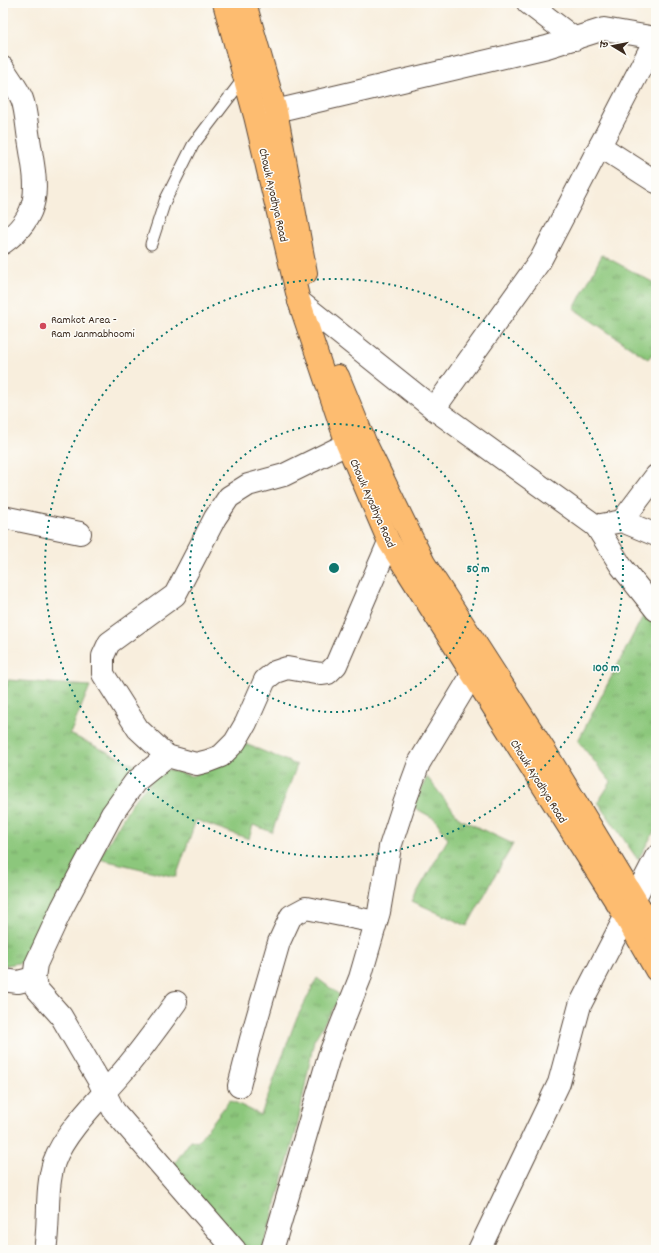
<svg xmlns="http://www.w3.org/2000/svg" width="659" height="1253" font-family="Dekko,'Playpen Sans Deva',sans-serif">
<defs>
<pattern id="grass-tufts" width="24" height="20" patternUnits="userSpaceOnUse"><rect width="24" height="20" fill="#8cc77c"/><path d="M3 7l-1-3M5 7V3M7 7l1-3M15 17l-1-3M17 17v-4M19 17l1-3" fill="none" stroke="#74a265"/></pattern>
</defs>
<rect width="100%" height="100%" fill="#fdfcf7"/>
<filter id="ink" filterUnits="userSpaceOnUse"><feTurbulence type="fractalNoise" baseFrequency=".025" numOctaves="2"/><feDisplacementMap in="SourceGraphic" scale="8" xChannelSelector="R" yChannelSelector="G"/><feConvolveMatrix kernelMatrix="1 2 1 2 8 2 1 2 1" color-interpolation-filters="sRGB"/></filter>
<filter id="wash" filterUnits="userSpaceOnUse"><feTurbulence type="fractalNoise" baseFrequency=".012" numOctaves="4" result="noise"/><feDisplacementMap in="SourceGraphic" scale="16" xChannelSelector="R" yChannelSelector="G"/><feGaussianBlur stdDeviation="0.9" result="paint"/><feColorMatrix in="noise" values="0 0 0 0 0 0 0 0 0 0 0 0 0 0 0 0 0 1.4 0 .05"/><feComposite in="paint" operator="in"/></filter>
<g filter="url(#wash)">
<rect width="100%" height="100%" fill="#f8eedd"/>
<!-- grass -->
<g fill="url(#grass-tufts)" stroke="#64784d">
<path d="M602 255 656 284V350L648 359 574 309Z"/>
<path d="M645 612 656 625V828L638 860 598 802 611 782 578 741Z"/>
<path d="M8 680 90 686 70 734 139 767 28 961 3 966V694Z"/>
<path d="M243 743 297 765 272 832 253 825 249 839 196 820 176 877 99 859 131 804 162 768 192 776 210 768Z"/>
<path d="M427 777 460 819 513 844 467 926 412 901 448 839 435 819 413 807Z"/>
<path d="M317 978 341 996 314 1040 296 1132 263 1250H247L172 1167 191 1140 197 1142 230 1100 261 1115 295 1022Z"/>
</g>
</g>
<g filter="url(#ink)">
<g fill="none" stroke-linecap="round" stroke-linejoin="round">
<!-- lane casing -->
<g stroke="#57473b" stroke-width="13">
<path id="lane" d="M151 244 165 201 193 145 244 78"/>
</g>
<!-- street casing -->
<g stroke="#57473b" stroke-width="24">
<g id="street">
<path d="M528 3 575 39"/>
<path d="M3 68C9 78 18 89 22 99 26 109 27 128 29 139 36 183 45 213 3 243"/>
<path d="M258 115 547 47 604 29 656 38 540 261 434 409 299 301"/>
<path d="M600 146 656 182"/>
<path d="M434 409 596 526 621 566 656 610"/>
<path d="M3 517 80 533"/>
<path d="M622 521 656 535"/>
<path d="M596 526 622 521 656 476"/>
<path d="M167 756 138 729 103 674V656L109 643 175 595 215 518 229 497 248 485 284 475 347 444"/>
<path d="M3 980 18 982 34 978"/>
<path d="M239 1086 251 1039 279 942 291 916 306 908 376 922"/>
<path d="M45 1250C50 1221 45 1191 54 1162 64 1133 100 1098 120 1075 140 1052 158 1027 176 1002"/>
<path d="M235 1250 114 1111 99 1081 61 1016 36 988 34 978 36 964 62 908 112 814 135 782 167 756 196 764 208 761 221 756 235 742 246 723 265 680 275 672 287 668 321 674 328 673 336 665 389 542"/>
<path d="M272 1250 329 1056 360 978 379 912 390 847 404 804 419 763 472 675"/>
<path d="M479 1250 559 1083 580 1005 656 857"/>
</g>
</g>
<!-- primary casing -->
<g stroke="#57473b" stroke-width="24">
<g id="primary">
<path d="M224 3 255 116 299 301 347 444 389 542 625 916 656 970"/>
<path d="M245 3 276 111 306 273"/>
<path d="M338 376 365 442 424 563 545 751 656 934"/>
</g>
</g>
<!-- lane -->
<use href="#lane" stroke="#fff" stroke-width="11"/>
<!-- street -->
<use href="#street" stroke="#fff" stroke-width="22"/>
<!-- primary -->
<use href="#primary" stroke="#fdbc70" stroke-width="22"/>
</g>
</g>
<!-- distance rings -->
<g fill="none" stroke="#0f766e" stroke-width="2" stroke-dasharray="2 4">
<circle cx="334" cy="568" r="144"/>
<circle cx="334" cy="568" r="289"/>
</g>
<!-- markers -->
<circle fill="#d1495b" stroke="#fdfcf7" stroke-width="1.5" cx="43" cy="326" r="4"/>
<g text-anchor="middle" stroke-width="3" stroke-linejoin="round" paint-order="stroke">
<!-- street labels -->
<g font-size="12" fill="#3b2a1e" stroke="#fdfcf7">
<text transform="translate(274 195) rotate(77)" y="4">Chowk Ayodhya Road</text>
<text transform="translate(373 503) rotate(66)" y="4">Chowk Ayodhya Road</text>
<text transform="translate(539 781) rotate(58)" y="4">Chowk Ayodhya Road</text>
</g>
<!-- poi labels -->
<g font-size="12" fill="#3b2a1e" stroke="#fdfcf7" text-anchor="start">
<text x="51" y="323">Ramkot Area -<tspan x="51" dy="14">Ram Janmabhoomi</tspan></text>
</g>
</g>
<circle cx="334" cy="568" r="6" fill="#0f766e" stroke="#fdfcf7" stroke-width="2"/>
<g font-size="12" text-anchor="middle" font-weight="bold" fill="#0f766e" stroke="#fdfcf7" stroke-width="3" stroke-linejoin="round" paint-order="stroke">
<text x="478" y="572">50 m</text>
<text x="606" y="671">100 m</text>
</g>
<!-- margin -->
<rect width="659" height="1253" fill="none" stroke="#fdfcf7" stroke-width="16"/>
<!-- north arrow -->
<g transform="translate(613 46) rotate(280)" stroke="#fdfcf7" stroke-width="3" paint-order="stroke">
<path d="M0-3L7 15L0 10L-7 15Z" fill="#3b2a1e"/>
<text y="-6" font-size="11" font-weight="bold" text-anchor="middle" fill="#3b2a1e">उ</text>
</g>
</svg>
